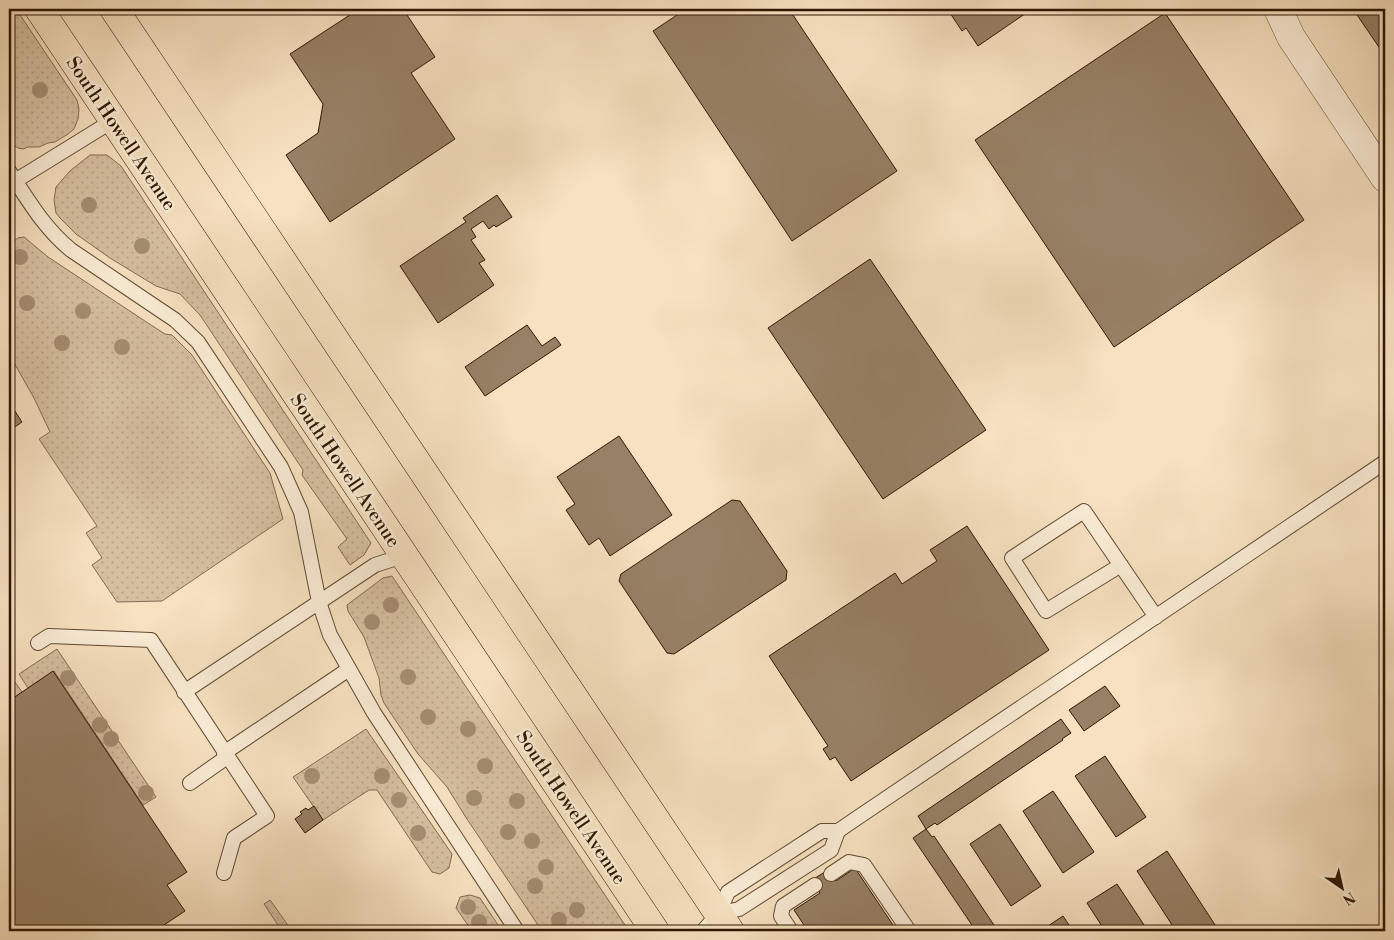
<svg xmlns="http://www.w3.org/2000/svg" width="1394" height="940" font-family="'Libre Bodoni',serif">
<defs>
<pattern id="grass-dots" width="8" height="8" patternUnits="userSpaceOnUse" patternTransform="scale(1.25)"><rect width="8" height="8" fill="#d5bfa0"/><path d="M2 2h.1M6 6h.1" fill="none" stroke="#b7a388" stroke-width="1.8" stroke-linecap="round"/></pattern>
</defs>
<rect width="100%" height="100%" fill="#f7e1c0"/>
<filter id="stains"><feTurbulence type="fractalNoise" baseFrequency=".004" numOctaves="4"/><feColorMatrix values="0 0 0 0 .2 0 0 0 0 .09 0 0 0 0 .02 0 0 0 .5 -.17"/></filter>
<radialGradient id="worn" r=".72"><stop offset=".6" stop-color="#630" stop-opacity="0"/><stop offset="1" stop-color="#630" stop-opacity=".3"/></radialGradient>
<!-- grass -->
<g fill="url(#grass-dots)" stroke="#826b51">
<path d="M9 9H16L77 100 79 109 78 119 74 129 68 134 55 142 48 143 39 147H28L23 149 18 148 12 144V142L9 139Z"/>
<path d="M90 155H107L121 166 371 543 364 555 350 565 338 547 347 539 302 475 303 470 200 315 180 294 156 286 110 258 76 234 60 218 56 213 54 200 56 187 70 171Z"/>
<path d="M24 237 48 257 151 325 165 334 172 335 192 355 270 473 283 519 162 601 117 602 92 565 102 558 86 533 97 526 39 439 50 432 34 398 9 354V245L18 238Z"/>
<path d="M392 576 629 931H542L465 816 447 787 418 754 384 703 381 695 379 678 364 637 348 611 347 605 383 578Z"/>
<path d="M57 649 156 797 143 805 54 671 28 688 19 674Z"/>
<path d="M12 678 22 692 9 701V681Z"/>
<path d="M366 729 452 854 449 868 440 874 432 872 377 790H369L323 820 293 777Z"/>
<path d="M470 895 480 898 502 931H472L456 908 460 897Z"/>
<path d="M270 900 292 931H282L264 904Z"/>
</g>
<!-- building -->
<g fill="#978065" stroke="#2f1702">
<path d="M359 9H403L435 57 411 73 455 139 330 222 286 155 318 133 323 104 290 54Z"/>
<path d="M686 9H789L897 171 792 241 653 31Z"/>
<path d="M953 9H1032L978 46 966 28 962 31 950 13 955 11Z"/>
<path d="M1353 9H1385V56Z"/>
<path d="M1165 13 1304 220 1114 347 975 140Z"/>
<path d="M497 195 512 217 496 227 494 225 489 229 483 221 471 229 476 237 471 240 485 260 479 263 494 285 438 323 400 266 466 222 463 218Z"/>
<path d="M870 259 986 430 883 499 768 328Z"/>
<path d="M527 325 542 346 555 337 561 345 485 396 465 367Z"/>
<path d="M9 402 22 422 9 431Z"/>
<path d="M619 436 672 515 610 556 599 538 589 545 566 510 575 504 557 477Z"/>
<path d="M732 500 740 501 787 571 786 580 674 654 667 653 619 581 621 574Z"/>
<path d="M967 526 1049 650 851 781 835 757 830 760 823 749 828 746 769 656 895 573 902 584 937 561 930 550Z"/>
<path d="M53 671 187 872 167 885 185 911 155 931H9V701Z"/>
<path d="M1105 686 1120 706 1084 731 1069 710Z"/>
<path d="M1061 719 1071 733 1062 739 1063 740 937 825 935 823 926 829 918 816Z"/>
<path d="M1105 756 1146 817 1116 837 1075 776Z"/>
<path d="M1053 791 1094 852 1063 873 1023 811Z"/>
<path d="M314 806 323 820 305 833 295 819 302 814 300 812 306 808 308 810Z"/>
<path d="M1000 824 1041 886 1011 906 970 844Z"/>
<path d="M926 829 932 837 934 836 998 931H976L913 838Z"/>
<path d="M1167 851 1219 931H1176L1137 871Z"/>
<path d="M855 868 893 925 884 931H808L794 910 820 893 812 880 828 870 836 881Z"/>
<path d="M1117 884 1148 931H1105L1087 903Z"/>
<path d="M1063 916 1073 931H1051L1048 926Z"/>
</g>
<g fill="none" stroke-linecap="round" stroke-linejoin="round">
<!-- lane casing -->
<g stroke="#614a32" stroke-width="16">
<g id="lane">
<path d="M9 171C28 200 44 228 71 250L175 320 198 342 281 467 301 512 319 602 330 635 374 713 517 931"/>
<path d="M15 181 114 120"/>
<path d="M1121 565 1046 611 1012 558 1084 511 1156 617"/>
<path d="M38 643 49 636 151 640 267 816 234 838 224 873"/>
<path d="M184 692 375 565 403 556"/>
<path d="M224 753 349 669"/>
<path d="M190 783 227 757"/>
<path d="M831 874 849 862 864 865 909 931"/>
<path d="M718 914 739 909 831 850 838 831"/>
<path d="M703 931 718 914 728 892 822 831H838L857 818 1385 462"/>
<path d="M791 931 781 916 783 906 815 885"/>
</g>
</g>
<!-- street casing -->
<g stroke="#614a32" stroke-width="29">
<path id="street" d="M1278 9 1291 37 1385 178"/>
</g>
<!-- primary casing -->
<g stroke="#2f1702" stroke-width="29">
<g id="primary">
<path d="M39 9 655 931"/>
<path d="M114 9 730 931"/>
</g>
</g>
<!-- lane -->
<use href="#lane" stroke="#faecd6" stroke-width="14"/>
<!-- street -->
<use href="#street" stroke="#faecd6" stroke-width="28"/>
<!-- primary -->
<use href="#primary" stroke="#f7e1c0" stroke-width="28"/>
</g>
<!-- trees -->
<g fill="#a48d71">
<circle cx="40" cy="90" r="8"/>
<circle cx="89" cy="205" r="8"/>
<circle cx="142" cy="246" r="8"/>
<circle cx="20" cy="257" r="8"/>
<circle cx="27" cy="303" r="8"/>
<circle cx="83" cy="311" r="8"/>
<circle cx="62" cy="343" r="8"/>
<circle cx="122" cy="347" r="8"/>
<circle cx="391" cy="605" r="8"/>
<circle cx="372" cy="622" r="8"/>
<circle cx="408" cy="677" r="8"/>
<circle cx="68" cy="678" r="8"/>
<circle cx="428" cy="717" r="8"/>
<circle cx="100" cy="725" r="8"/>
<circle cx="468" cy="729" r="8"/>
<circle cx="111" cy="739" r="8"/>
<circle cx="485" cy="766" r="8"/>
<circle cx="312" cy="776" r="8"/>
<circle cx="382" cy="776" r="8"/>
<circle cx="146" cy="793" r="8"/>
<circle cx="474" cy="798" r="8"/>
<circle cx="399" cy="800" r="8"/>
<circle cx="517" cy="801" r="8"/>
<circle cx="508" cy="832" r="8"/>
<circle cx="418" cy="833" r="8"/>
<circle cx="532" cy="841" r="8"/>
<circle cx="546" cy="867" r="8"/>
<circle cx="535" cy="886" r="8"/>
<circle cx="468" cy="907" r="8"/>
<circle cx="577" cy="910" r="8"/>
<circle cx="559" cy="920" r="8"/>
<circle cx="479" cy="922" r="8"/>
</g>
<g text-anchor="middle" stroke-width="5" stroke-linejoin="round" paint-order="stroke">
<!-- street labels -->
<g font-size="19" fill="#2f1702" stroke="#faecd6">
<text transform="translate(122 133) rotate(56)" y="7">South Howell Avenue</text>
<text transform="translate(346 470) rotate(56)" y="7">South Howell Avenue</text>
<text transform="translate(572 807) rotate(56)" y="7">South Howell Avenue</text>
</g>
</g>
<!-- margin -->
<rect width="1394" height="940" fill="none" stroke="#f7e1c0" stroke-width="30"/>
<rect x="10" y="10" width="1374" height="920" fill="none" stroke="#2f1702" stroke-width="2.5"/>
<rect x="15" y="15" width="1364" height="910" fill="none" stroke="#2f1702"/>
<!-- north arrow -->
<g transform="translate(1342 888) rotate(146)" stroke="#faecd6" stroke-width="4" paint-order="stroke">
<path d="M0-4L9 19L0 12L-9 19Z" fill="#2f1702"/>
<text y="-8" font-size="14" font-weight="bold" text-anchor="middle" fill="#2f1702">N</text>
</g>
<rect width="100%" height="100%" filter="url(#stains)"/>
<rect width="100%" height="100%" fill="url(#worn)"/>
</svg>
